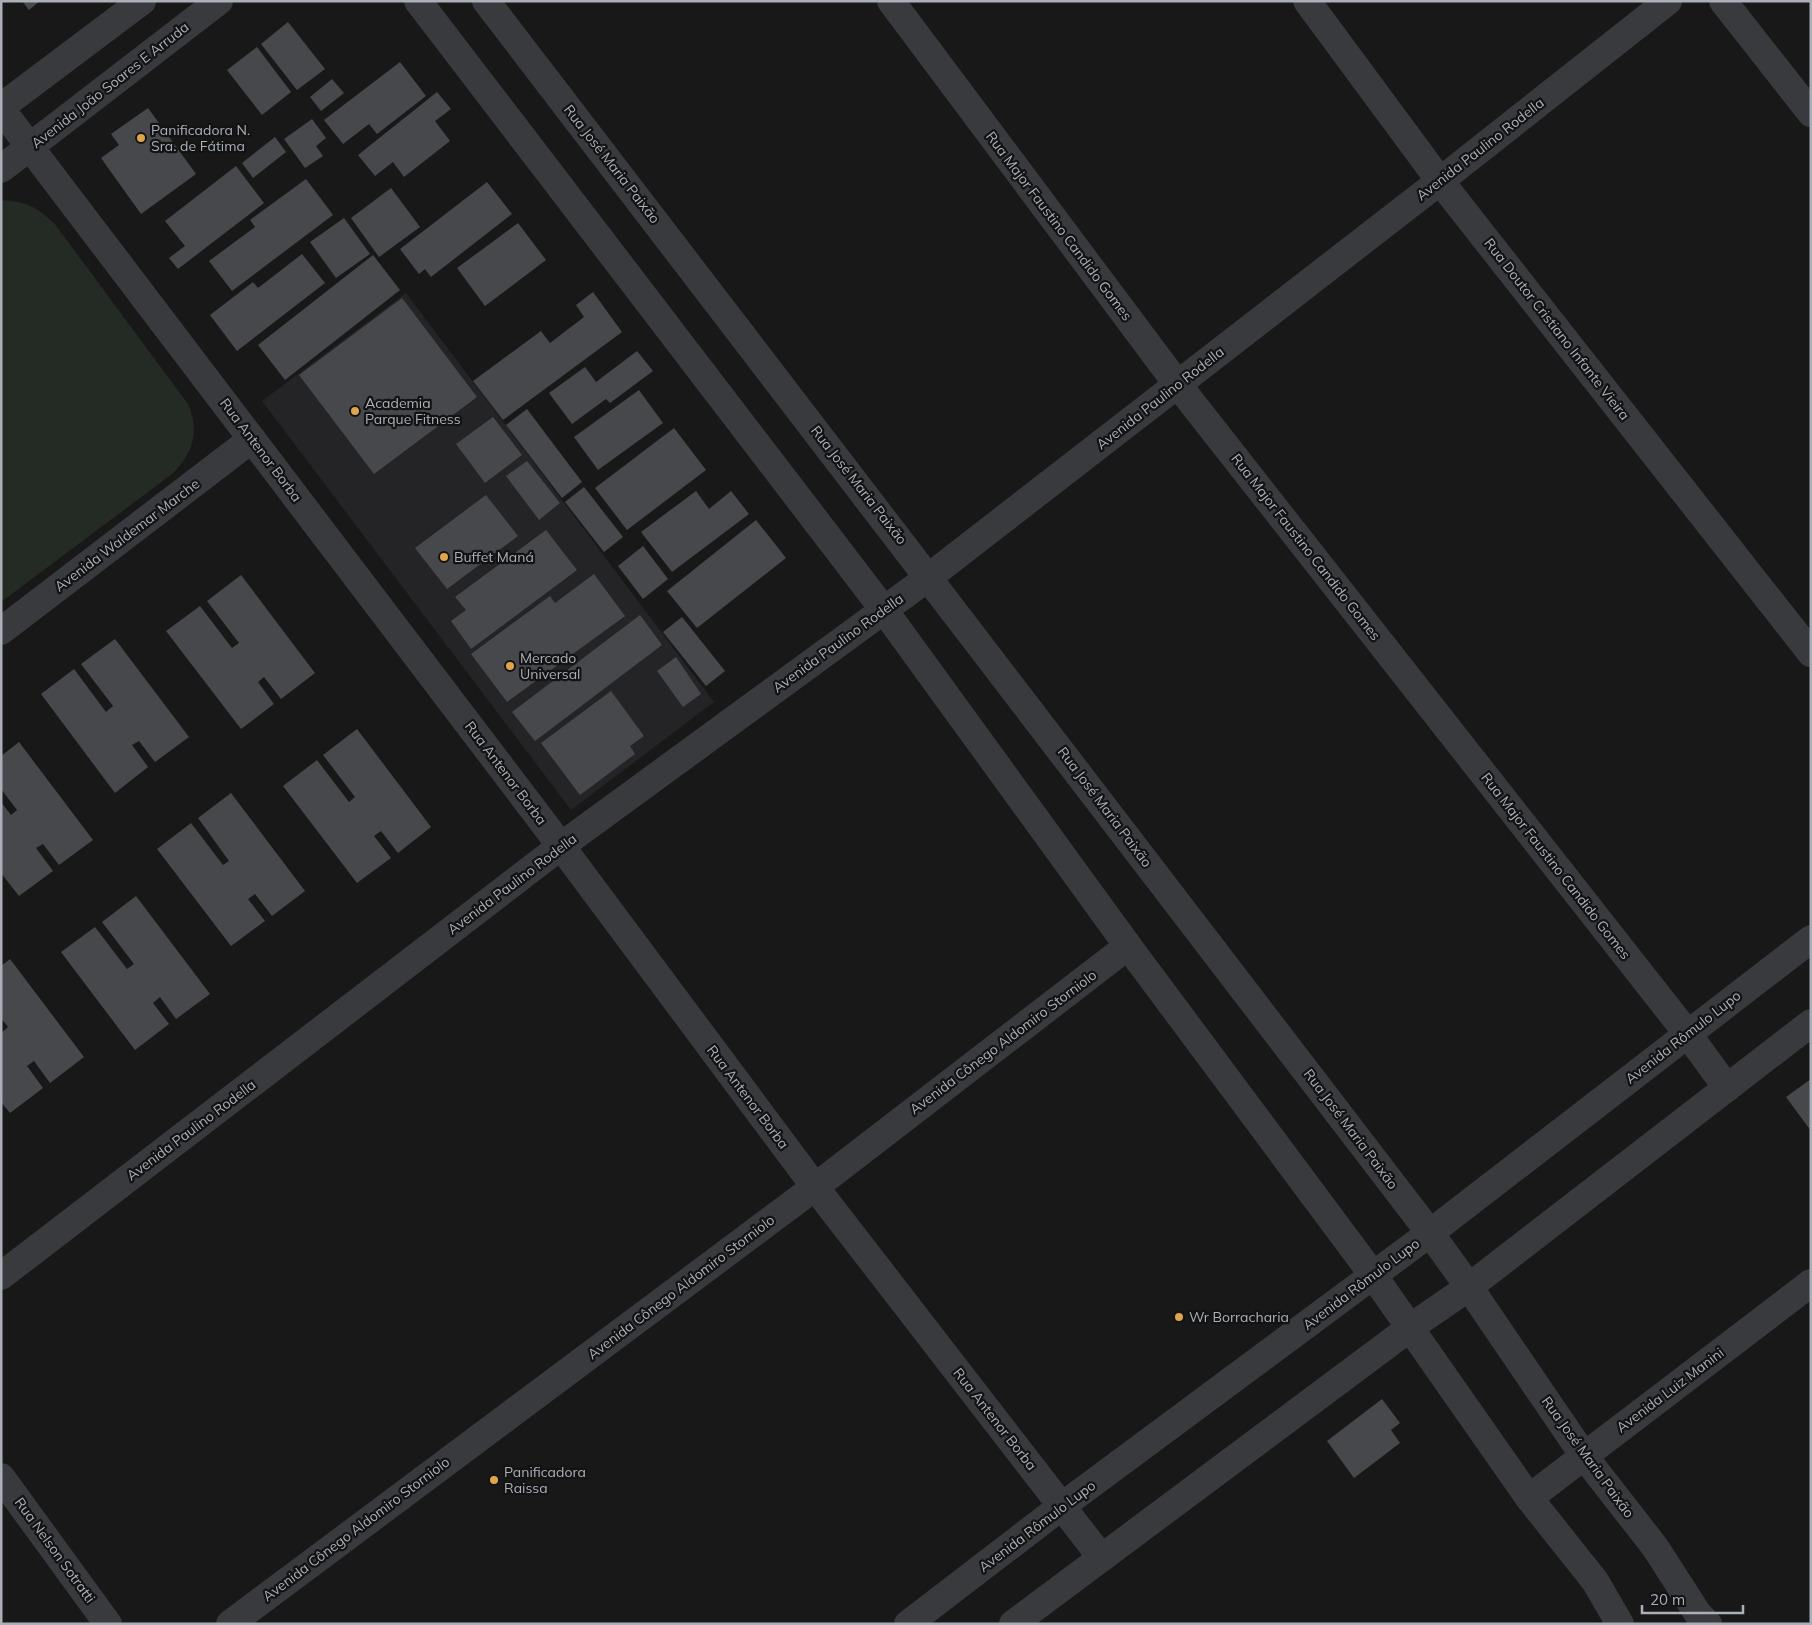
<svg xmlns="http://www.w3.org/2000/svg" width="1812" height="1625" font-family="Mulish,sans-serif">
<rect width="100%" height="100%" fill="#181819"/>
<!-- built -->
<path fill="#242426" d="M406 293 714 702 571 810 262 401Z"/>
<!-- green -->
<path fill="#242b25" d="M1 200C27 202 35 206 54 223L188 404C200 432 193 453 172 474L1 602Z"/>
<!-- building -->
<g fill="#47484c">
<path d="M22 1H40L29 10Z"/>
<path d="M288 22 325 69 297 90 261 44Z"/>
<path d="M257 47 291 92 262 115 227 70Z"/>
<path d="M400 62 426 96 377 134 369 124 343 144 324 120Z"/>
<path d="M332 79 344 93 321 111 310 97Z"/>
<path d="M437 92 451 109 435 121 450 141 404 177 393 162 375 176 358 155Z"/>
<path d="M148 108 196 174 141 214 101 158 119 145 111 134Z"/>
<path d="M312 119 326 138 316 146 323 156 305 168 284 139Z"/>
<path d="M275 137 286 152 253 178 242 163Z"/>
<path d="M236 166 264 203 178 269 169 258 185 246 165 221Z"/>
<path d="M306 179 333 215 232 291 209 261 255 227 250 220Z"/>
<path d="M487 182 512 214 431 277 425 269 419 274 400 249Z"/>
<path d="M391 188 420 227 379 257 351 218Z"/>
<path d="M344 218 370 254 336 278 310 242Z"/>
<path d="M518 223 546 260 485 306 457 268Z"/>
<path d="M302 254 325 283 237 351 210 315 253 282 258 288Z"/>
<path d="M373 255 400 290 285 380 258 345Z"/>
<path d="M593 292 622 332 503 420 473 381 541 331 550 343 584 317 576 305Z"/>
<path d="M402 298 477 397 374 474 299 375Z"/>
<path d="M637 351 653 371 610 403 606 399 572 424 549 393 585 367 596 382Z"/>
<path d="M639 390 663 423 598 470 574 437Z"/>
<path d="M527 409 582 482 562 498 506 425Z"/>
<path d="M493 417 522 455 485 483 456 444Z"/>
<path d="M674 428 706 470 627 530 595 488Z"/>
<path d="M527 461 560 503 539 520 506 476Z"/>
<path d="M584 487 623 537 604 552 565 502Z"/>
<path d="M696 491 709 509 731 491 749 514 672 572 641 532Z"/>
<path d="M486 495 518 536 447 589 415 548Z"/>
<path d="M756 520 786 558 697 628 667 591Z"/>
<path d="M546 530 577 570 471 649 451 621 466 610 455 597Z"/>
<path d="M643 546 668 579 643 599 618 566Z"/>
<path d="M594 574 625 616 507 702 471 654 550 596 555 603Z"/>
<path d="M241 575 315 673 281 699 264 677 258 682 274 704 241 729 166 631 200 606 232 648 239 643 207 601Z"/>
<path d="M640 615 662 645 535 741 512 712Z"/>
<path d="M682 617 725 671 706 686 663 632Z"/>
<path d="M115 639 189 737 155 762 139 741 132 745 148 767 115 793 41 694 74 669 106 712 113 706 81 664Z"/>
<path d="M676 657 701 694 683 707 657 671Z"/>
<path d="M611 691 644 736 630 746 635 754 580 795 541 743Z"/>
<path d="M357 729 431 827 398 853 381 831 374 836 391 858 357 883 283 786 317 760 349 802 355 797 323 755Z"/>
<path d="M19 742 93 840 59 865 43 844 36 848 53 871 19 896 1 873V802L11 815 17 810 1 789V756Z"/>
<path d="M231 793 305 891 272 916 255 894 248 899 265 921 231 946 157 849 191 823 223 865 229 861 198 818Z"/>
<path d="M136 896 210 994 176 1019 160 997 153 1003 169 1024 135 1050 61 952 95 927 127 969 134 964 102 922Z"/>
<path d="M10 959 84 1057 50 1083 34 1061 27 1066 43 1088 10 1113 1 1102V1033L8 1027 1 1018V966Z"/>
<path d="M1811 1079V1131L1786 1097Z"/>
<path d="M1382 1399 1400 1423 1391 1430 1400 1443 1354 1478 1327 1441Z"/>
</g>
<g fill="none" stroke-linecap="round" stroke-linejoin="round">
<!-- minor -->
<g stroke="#393a3e" stroke-width="28">
<path d="M891 1 1178 385 1687 1033 1727 1088"/>
<path d="M1307 1 1440 181 1811 653"/>
<path d="M1723 1 1811 113"/>
<path d="M1 109 561 846 815 1187 1101 1557"/>
<path d="M1 631 252 439"/>
<path d="M1 1276 561 846 929 577 1440 181 1668 1"/>
<path d="M1 1477 108 1624"/>
<path d="M1529 1498 1811 1283"/>
<path d="M230 1624 815 1187 1128 946"/>
</g>
<!-- tertiary -->
<g stroke="#393a3e" stroke-width="28">
<path d="M418 1 884 610 1128 946 1373 1275 1529 1498 1595 1581 1620 1624"/>
<path d="M486 1 1430 1233 1469 1287 1584 1456 1655 1547 1698 1614 1708 1624"/>
<path d="M1 107 142 1"/>
<path d="M1 169 219 1"/>
<path d="M908 1624 1062 1506 1430 1233 1811 939"/>
<path d="M1013 1624 1411 1327 1469 1287 1811 1023"/>
</g>
</g>
<!-- markers -->
<g fill="#dea54b" stroke="#131314" stroke-width="2">
<circle cx="141" cy="138" r="5"/>
<circle cx="355" cy="411" r="5"/>
<circle cx="444" cy="557" r="5"/>
<circle cx="510" cy="666" r="5"/>
<circle cx="1179" cy="1317" r="5"/>
<circle cx="494" cy="1480" r="5"/>
</g>
<g text-anchor="middle" stroke-width="4.5" stroke-linejoin="round" paint-order="stroke">
<!-- street labels -->
<g font-size="14" fill="#abb0b8" stroke="#131314">
<text transform="translate(110 85) rotate(-38)" y="5">Avenida João Soares E Arruda</text>
<text transform="translate(1480 149) rotate(-38)" y="5">Avenida Paulino Rodella</text>
<text transform="translate(612 164) rotate(52)" y="5">Rua José Maria Paixão</text>
<text transform="translate(1059 226) rotate(53)" y="5">Rua Major Faustino Candido Gomes</text>
<text transform="translate(1557 329) rotate(52)" y="5">Rua Doutor Cristiano Infante Vieira</text>
<text transform="translate(1160 398) rotate(-38)" y="5">Avenida Paulino Rodella</text>
<text transform="translate(261 450) rotate(53)" y="5">Rua Antenor Borba</text>
<text transform="translate(859 485) rotate(52)" y="5">Rua José Maria Paixão</text>
<text transform="translate(127 535) rotate(-37)" y="5">Avenida Waldemar Marche</text>
<text transform="translate(1306 547) rotate(52)" y="5">Rua Major Faustino Candido Gomes</text>
<text transform="translate(838 643) rotate(-36)" y="5">Avenida Paulino Rodella</text>
<text transform="translate(506 773) rotate(53)" y="5">Rua Antenor Borba</text>
<text transform="translate(1105 807) rotate(53)" y="5">Rua José Maria Paixão</text>
<text transform="translate(1556 866) rotate(52)" y="5">Rua Major Faustino Candido Gomes</text>
<text transform="translate(512 884) rotate(-37)" y="5">Avenida Paulino Rodella</text>
<text transform="translate(1683 1037) rotate(-38)" y="5">Avenida Rômulo Lupo</text>
<text transform="translate(1003 1042) rotate(-37)" y="5">Avenida Cônego Aldomiro Storniolo</text>
<text transform="translate(748 1097) rotate(53)" y="5">Rua Antenor Borba</text>
<text transform="translate(1351 1129) rotate(53)" y="5">Rua José Maria Paixão</text>
<text transform="translate(191 1130) rotate(-37)" y="5">Avenida Paulino Rodella</text>
<text transform="translate(1361 1284) rotate(-37)" y="5">Avenida Rômulo Lupo</text>
<text transform="translate(681 1287) rotate(-37)" y="5">Avenida Cônego Aldomiro Storniolo</text>
<text transform="translate(1670 1390) rotate(-37)" y="5">Avenida Luiz Manini</text>
<text transform="translate(995 1419) rotate(52)" y="5">Rua Antenor Borba</text>
<text transform="translate(1588 1457) rotate(54)" y="5">Rua José Maria Paixão</text>
<text transform="translate(1037 1526) rotate(-37)" y="5">Avenida Rômulo Lupo</text>
<text transform="translate(356 1529) rotate(-37)" y="5">Avenida Cônego Aldomiro Storniolo</text>
<text transform="translate(55 1550) rotate(54)" y="5">Rua Nelson Sotratti</text>
</g>
<!-- poi labels -->
<g font-size="14" fill="#abb0b8" stroke="#131314" text-anchor="start">
<text x="151" y="135">Panificadora N.<tspan x="151" dy="16">Sra. de Fátima</tspan></text>
<text x="365" y="408">Academia<tspan x="365" dy="16">Parque Fitness</tspan></text>
<text x="454" y="562">Buffet Maná</text>
<text x="520" y="663">Mercado<tspan x="520" dy="16">Universal</tspan></text>
<text x="1189" y="1322">Wr Borracharia</text>
<text x="504" y="1477">Panificadora<tspan x="504" dy="16">Raissa</tspan></text>
</g>
</g>
<!-- border -->
<rect width="1812" height="1625" fill="none" stroke="#abb0b8" stroke-width="5"/>
<!-- scale -->
<path d="M1642 1605v8h101v-8" fill="none" stroke="#abb0b8" stroke-width="2.5"/>
<text x="1650" y="1605" font-size="15" fill="#abb0b8" stroke="#131314" stroke-width="4" paint-order="stroke">20 m</text>
</svg>
